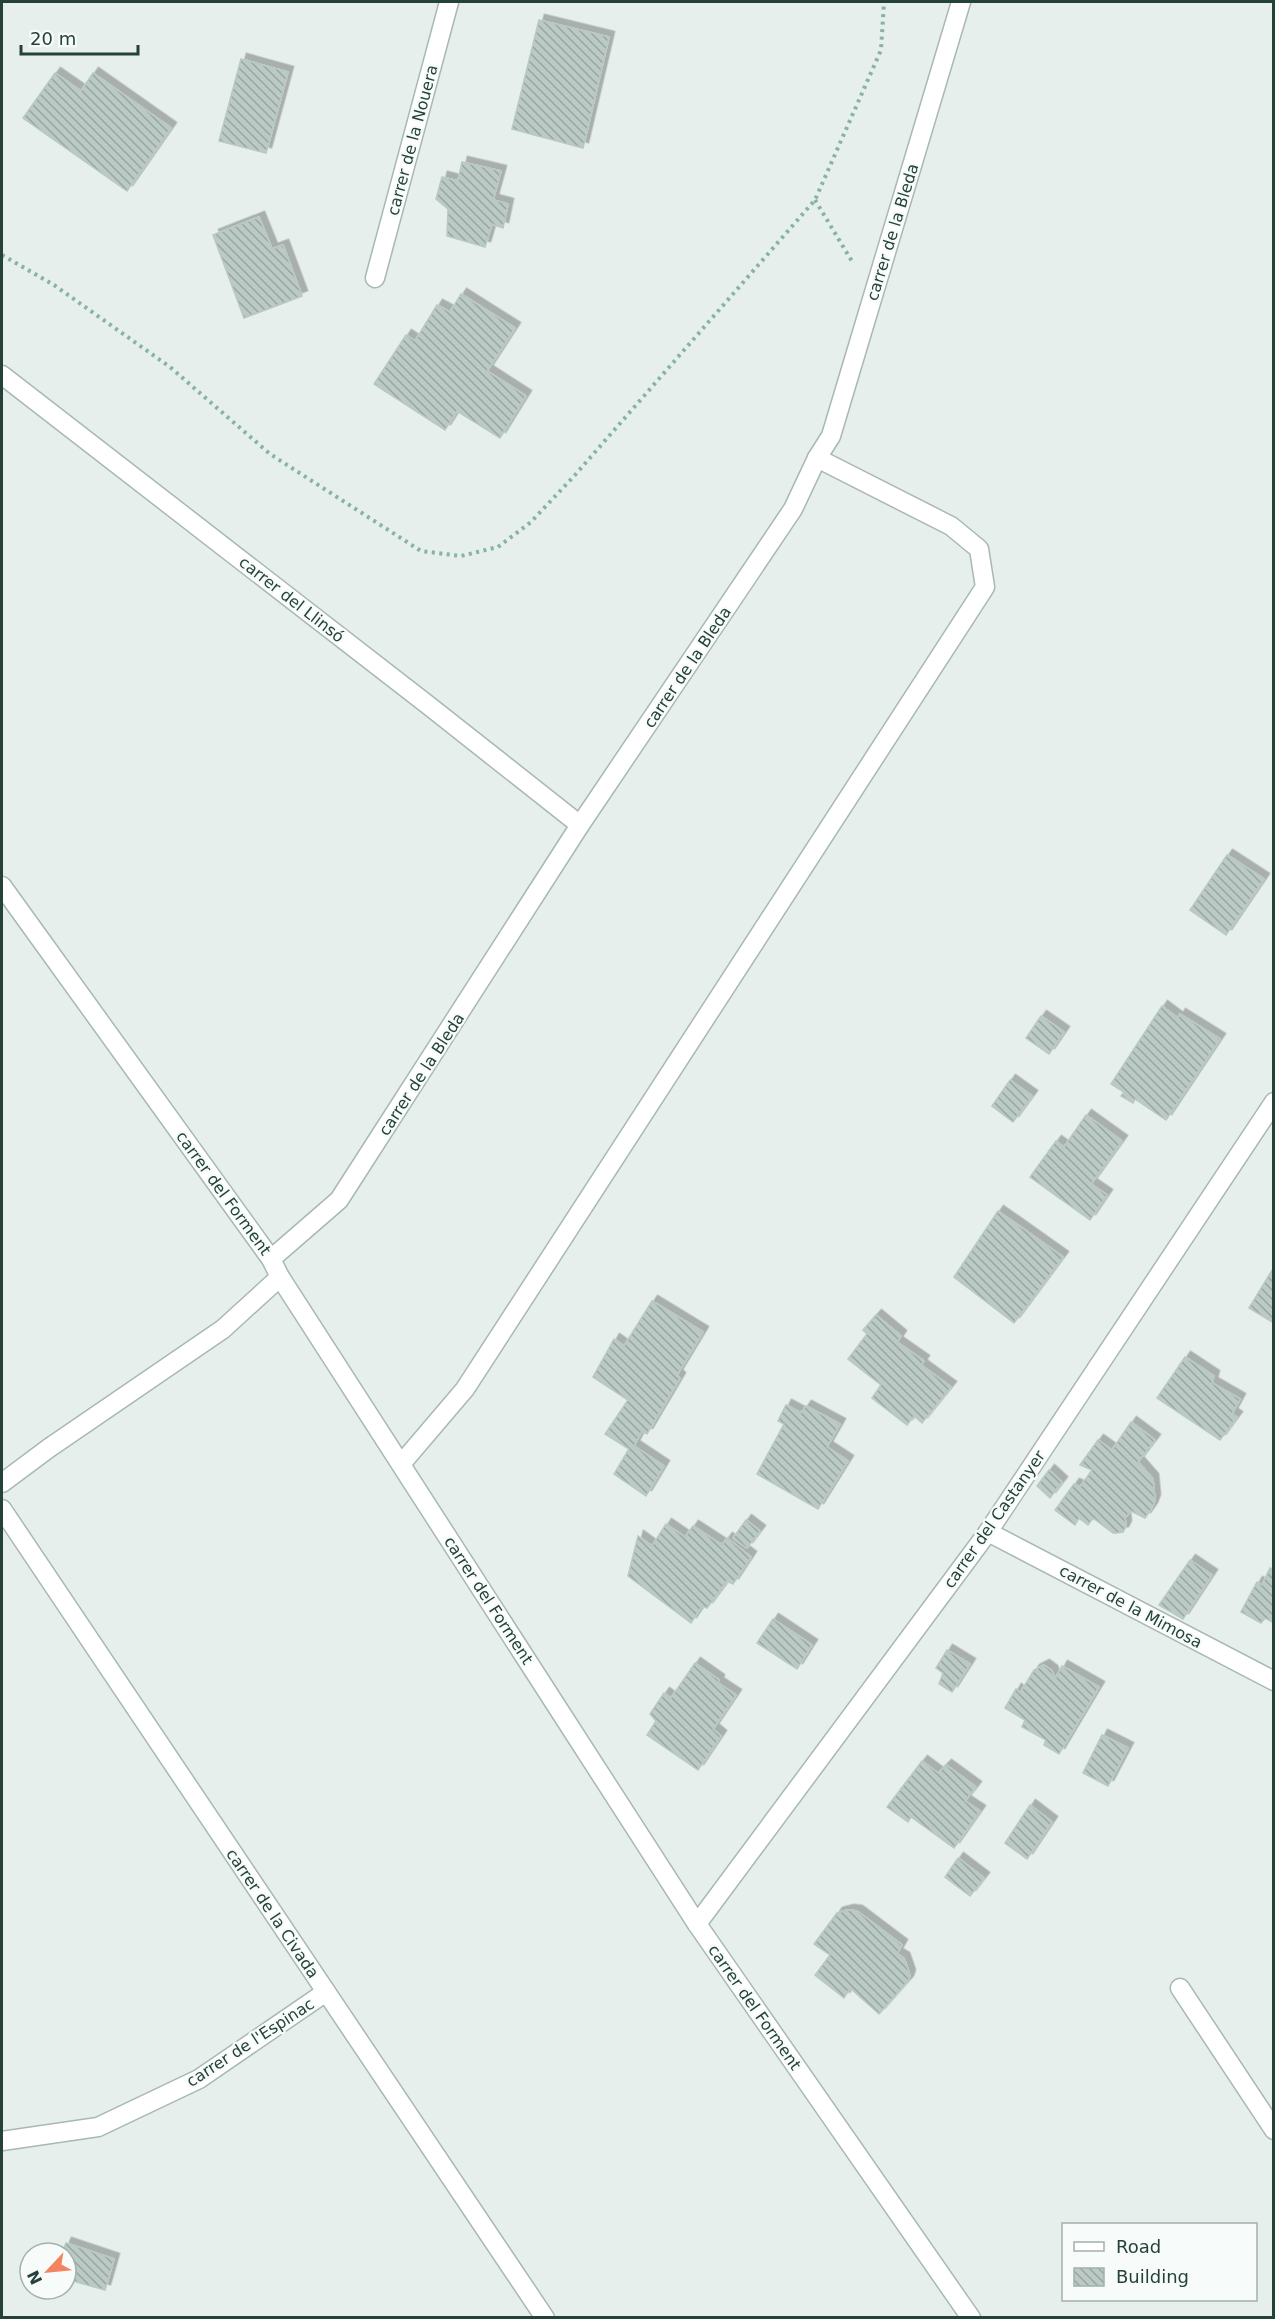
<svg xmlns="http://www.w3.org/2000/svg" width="1275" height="2319" font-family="'DejaVu Sans',sans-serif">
<defs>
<pattern id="building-back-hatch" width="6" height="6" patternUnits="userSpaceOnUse" patternTransform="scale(1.5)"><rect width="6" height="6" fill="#bbcac4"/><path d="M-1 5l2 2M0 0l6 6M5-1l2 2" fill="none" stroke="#98a6a0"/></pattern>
<filter id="shadow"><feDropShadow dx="5.5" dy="-5.5" stdDeviation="0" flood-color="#0004"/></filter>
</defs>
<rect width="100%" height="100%" fill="#e6efeb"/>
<!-- building -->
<g fill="url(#building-back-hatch)" stroke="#b8c9c2" stroke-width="1.5" filter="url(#shadow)">
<path d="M539 20 609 37 583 148 512 129Z"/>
<path d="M241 59 288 72 266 153 219 141Z"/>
<path d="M55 73 81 91 93 73 171 128 127 191 23 118Z"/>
<path d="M462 162 501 171 493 200 508 204 503 228 492 224 485 247 447 236 448 209 436 199 442 177 458 181Z"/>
<path d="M259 217 272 249 283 245 302 296 244 318 213 235Z"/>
<path d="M461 294 515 328 487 371 526 396 500 438 457 411 445 430 374 384 406 335 415 341 437 305 450 312Z"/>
<path d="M1227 855 1264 879 1226 935 1190 910Z"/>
<path d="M1162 1006 1178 1018 1180 1014 1220 1039 1166 1120 1135 1099 1133 1103 1121 1096 1124 1092 1111 1084Z"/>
<path d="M1041 1016 1064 1032 1049 1054 1026 1038Z"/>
<path d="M1010 1080 1032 1096 1013 1122 992 1106Z"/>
<path d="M1086 1115 1122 1141 1091 1184 1107 1195 1090 1220 1030 1177 1056 1141 1064 1147Z"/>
<path d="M998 1211 1063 1257 1014 1323 954 1277Z"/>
<path d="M1274 1267V1323L1249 1308Z"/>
<path d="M652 1301 703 1332 677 1375 680 1378 647 1434 642 1431 634 1446 664 1466 646 1496 614 1474 629 1449 605 1434 628 1400 593 1377 614 1339 624 1346Z"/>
<path d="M876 1315 901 1336 897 1342 924 1361 921 1365 951 1387 922 1423 914 1416 907 1425 872 1398 881 1385 848 1359 867 1334 863 1330Z"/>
<path d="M1185 1357 1214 1376 1212 1383 1240 1399 1232 1414 1237 1417 1220 1440 1157 1398Z"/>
<path d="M786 1405 801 1413 806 1406 840 1424 827 1447 848 1461 818 1509 757 1474 784 1424 778 1421Z"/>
<path d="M1131 1422 1155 1440 1138 1462 1153 1479 1155 1500 1152 1508 1145 1518 1131 1511 1125 1518 1126 1526 1123 1532 1117 1533H1113L1093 1518 1088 1525 1079 1518 1075 1525 1055 1510 1074 1484 1080 1487 1092 1470 1080 1465 1098 1440 1112 1450Z"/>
<path d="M1049 1470 1062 1482 1050 1498 1037 1486Z"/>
<path d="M746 1520 760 1531 747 1548 733 1538Z"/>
<path d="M666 1524 685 1537 693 1526 722 1545 727 1538 751 1557 733 1584 727 1581 707 1608 702 1606 691 1623 628 1576 638 1536 652 1546Z"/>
<path d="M1190 1560 1212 1575 1183 1619 1159 1605Z"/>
<path d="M1270 1568 1274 1570V1623L1265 1618 1261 1623 1241 1612 1257 1582 1262 1585Z"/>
<path d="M773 1619 812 1645 797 1669 757 1643Z"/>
<path d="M947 1650 970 1664 952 1692 939 1684 943 1673 936 1668Z"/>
<path d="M695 1663 719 1680 718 1683 736 1695 713 1729 721 1736 698 1770 647 1735 656 1721 650 1714 664 1693 671 1698Z"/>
<path d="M1044 1665 1052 1671 1055 1679 1062 1666 1099 1687 1059 1754 1044 1745 1046 1740 1022 1727 1025 1720 1005 1708 1016 1689 1020 1693 1034 1670Z"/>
<path d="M1102 1735 1128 1748 1108 1786 1083 1773Z"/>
<path d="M922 1761 938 1773 946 1765 976 1787 965 1801 980 1811 954 1848 911 1817 908 1822 887 1807Z"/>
<path d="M1030 1805 1052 1822 1027 1859 1005 1843Z"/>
<path d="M958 1858 984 1878 970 1896 945 1877Z"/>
<path d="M848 1910 857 1911 902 1945 897 1954 904 1958 910 1975 908 1981 879 2014 850 1988 844 1998 815 1975 830 1955 814 1944 837 1913Z"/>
<path d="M66 2243 114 2259 105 2290 66 2279V2253H62Z"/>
</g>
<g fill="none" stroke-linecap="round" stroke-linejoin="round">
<!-- minor casing -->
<g stroke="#a8b8b2" stroke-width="21">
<g id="minor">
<path d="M375 278 449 2"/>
<path d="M2 375 428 705 580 825"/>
<path d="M2 886 271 1259 280 1277 697 1924 971 2318"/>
<path d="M271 1259 339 1200 580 825 793 509 817 458 831 436 961 2"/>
<path d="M402 1463 465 1389 985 587 979 549 951 526 817 458"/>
<path d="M2 1483 49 1448 223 1329 280 1277"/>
<path d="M2 1509 545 2318"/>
<path d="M988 1532 1274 1681"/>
<path d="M697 1924 988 1532 1274 1102"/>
<path d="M1180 1988 1274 2130"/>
<path d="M2 2141 98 2127 199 2079 326 1992"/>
</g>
</g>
<!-- path -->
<g stroke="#86b3a5" stroke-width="4" stroke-dasharray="3 4.5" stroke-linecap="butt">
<path d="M815 200 853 263"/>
<path d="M2 255 54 285 170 367 270 454 421 551 461 556 498 547 531 522 575 475 815 200 881 50 884 2"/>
</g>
<!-- minor -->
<use href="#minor" stroke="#fff" stroke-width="18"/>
</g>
<g text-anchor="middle" stroke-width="4.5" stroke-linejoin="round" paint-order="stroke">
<!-- street labels -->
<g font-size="16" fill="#24423a" stroke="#f7fbf9">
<text transform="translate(412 140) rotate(-75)" y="6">carrer de la Nouera</text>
<text transform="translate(892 232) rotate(-73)" y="6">carrer de la Bleda</text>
<text transform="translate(292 599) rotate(38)" y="6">carrer del Llinsó</text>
<text transform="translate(687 667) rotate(-56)" y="6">carrer de la Bleda</text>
<text transform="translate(421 1074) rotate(-57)" y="6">carrer de la Bleda</text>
<text transform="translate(224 1193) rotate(54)" y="6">carrer del Forment</text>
<text transform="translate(994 1519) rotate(-55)" y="6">carrer del Castanyer</text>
<text transform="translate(489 1600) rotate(57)" y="6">carrer del Forment</text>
<text transform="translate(1131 1606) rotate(28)" y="6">carrer de la Mimosa</text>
<text transform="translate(273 1913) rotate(56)" y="6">carrer de la Civada</text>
<text transform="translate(755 2007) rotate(55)" y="6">carrer del Forment</text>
<text transform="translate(250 2042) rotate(-33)" y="6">carrer de l'Espinac</text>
</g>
</g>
<!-- border -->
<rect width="1275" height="2319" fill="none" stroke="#24423a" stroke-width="6"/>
<!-- legend -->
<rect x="1062" y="2223" width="195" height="78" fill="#f7fbf9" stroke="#a3b1ad" stroke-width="1.5"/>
<rect x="1074" y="2242" width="30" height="9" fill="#ffffff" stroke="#a3b1ad" stroke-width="1.5"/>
<text x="1116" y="2253" font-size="18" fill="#24423a">Road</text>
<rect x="1074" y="2268" width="30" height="18" fill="url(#building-back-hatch)" stroke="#a3b1ad" stroke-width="1.5"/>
<text x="1116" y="2283" font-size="18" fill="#24423a">Building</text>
<!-- north arrow -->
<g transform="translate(48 2271) rotate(244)"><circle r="28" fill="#f7fbf9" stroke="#a3b1ad" stroke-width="1.5"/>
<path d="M0-4.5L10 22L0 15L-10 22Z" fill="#f4845f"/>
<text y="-9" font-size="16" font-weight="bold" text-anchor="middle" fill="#24423a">N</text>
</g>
<!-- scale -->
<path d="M21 45v9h117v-9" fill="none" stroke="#24423a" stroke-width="3"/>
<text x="30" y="45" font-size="18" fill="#24423a" stroke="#f7fbf9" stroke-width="4.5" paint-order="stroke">20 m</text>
</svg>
